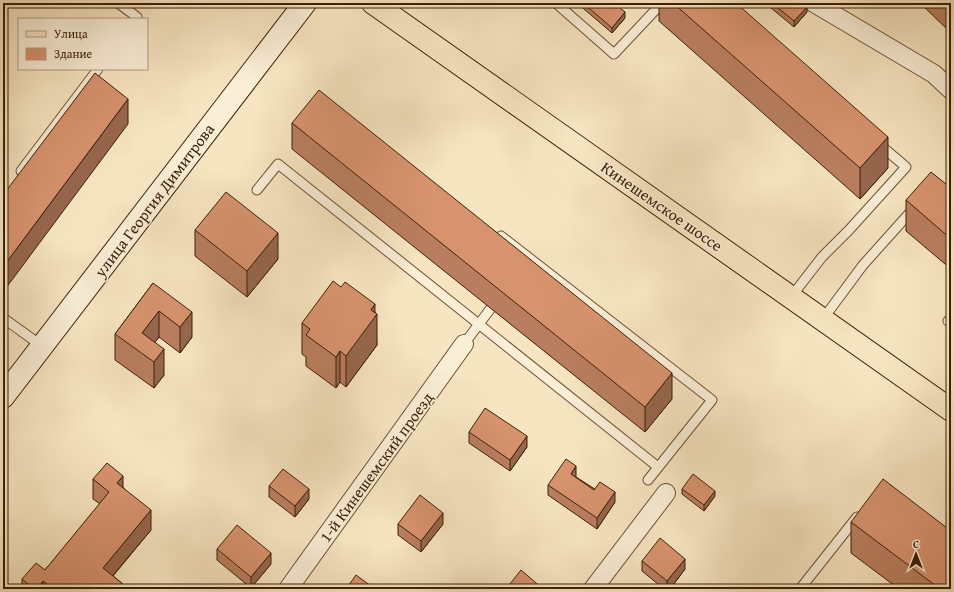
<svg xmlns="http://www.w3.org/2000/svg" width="954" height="592" font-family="'Gentium Book Plus',serif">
<rect width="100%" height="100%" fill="#f7e5c1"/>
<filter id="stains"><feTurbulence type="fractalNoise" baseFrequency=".005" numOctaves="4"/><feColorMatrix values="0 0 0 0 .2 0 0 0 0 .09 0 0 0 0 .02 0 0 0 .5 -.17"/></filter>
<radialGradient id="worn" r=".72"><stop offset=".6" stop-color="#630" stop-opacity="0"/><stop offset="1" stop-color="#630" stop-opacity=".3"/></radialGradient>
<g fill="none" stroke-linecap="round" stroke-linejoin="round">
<!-- lane casing -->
<g stroke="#6c5136" stroke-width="11">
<g id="lane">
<path d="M118 3 137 17 136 19"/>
<path d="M556 3 614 54 662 3"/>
<path d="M21 171 98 69"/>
<path d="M257 190 278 164 658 467"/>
<path d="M501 236 712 400 648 480"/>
<path d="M791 297 822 257 849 230 906 167 879 144"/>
<path d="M3 318 42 346"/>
<path d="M823 319 863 265 915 207"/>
<path d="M948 321 951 323"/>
<path d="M464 344 491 308"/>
<path d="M800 589 857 517"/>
</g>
</g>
<!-- street casing -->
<g stroke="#6c5136" stroke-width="20">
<g id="street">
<path d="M814 3 934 74 951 90"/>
<path d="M288 589 464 344"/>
<path d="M593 589 666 493"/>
</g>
</g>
<!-- secondary casing -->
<g stroke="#3d2007" stroke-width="24">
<path id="secondary" d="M3 397 305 3"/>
</g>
<!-- primary casing -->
<g stroke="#3d2007" stroke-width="24">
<path id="primary" d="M373 3 951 410"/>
</g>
<!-- lane -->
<use href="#lane" stroke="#faeed7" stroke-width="9"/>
<!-- street -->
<use href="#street" stroke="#faeed7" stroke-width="18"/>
<!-- secondary -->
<use href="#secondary" stroke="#faeed7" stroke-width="22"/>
<!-- primary -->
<use href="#primary" stroke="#f7e5c1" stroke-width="22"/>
</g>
<!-- wall -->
<g fill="#b97e5f" stroke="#3d2007">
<path d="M577 3H614L625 18 612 33Z"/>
<path d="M659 3H736L888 168 860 199 659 21Z"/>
<path d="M765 3H802L807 12 794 27Z"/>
<path d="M920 3H951V27L948 30Z"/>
<path d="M292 123 672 399 645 432 292 149Z"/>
<path d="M951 188V269L906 231V200Z"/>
<path d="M195 230 278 259 247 297 195 256Z"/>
<path d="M153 283 192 337 180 353 159 337 155 342 164 375 154 388 115 360V334Z"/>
<path d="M375 312 377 345 346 387 340 382 336 388 306 366V357L302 354V323Z"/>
<path d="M469 432 527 447 510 471 469 443Z"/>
<path d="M576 477 615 502 597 529 548 495V485Z"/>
<path d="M93 479 123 487 151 530 113 576 129 589H22V579L45 570 100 504 93 499Z"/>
<path d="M269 486 309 499 295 517 269 497Z"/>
<path d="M682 489 715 496 704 511 682 494Z"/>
<path d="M851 522 951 589H899L851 553Z"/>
<path d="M398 524H443L421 552 398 535Z"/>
<path d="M217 549 271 564 251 588 217 560Z"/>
<path d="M642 561 685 569 670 589H664L642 571Z"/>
</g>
<!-- shaded-wall -->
<g fill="#96674d" stroke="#3d2007">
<path d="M949 3H951V27L948 30V4Z"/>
<path d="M807 7V12L794 27V21Z"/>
<path d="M625 12V18L612 33V28Z"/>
<path d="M128 99V124L3 292V267Z"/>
<path d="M888 137V168L860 199V168Z"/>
<path d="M278 233V259L247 297V271Z"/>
<path d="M375 304V317L377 314V345L346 387V356L371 310Z"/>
<path d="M159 311V337L145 356 142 333Z"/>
<path d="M192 312V337L180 353V327Z"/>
<path d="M164 349V375L154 388V362Z"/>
<path d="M340 351V382L336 388V357Z"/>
<path d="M672 373V399L645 432V407Z"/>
<path d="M527 436V447L510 471V460Z"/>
<path d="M576 466V477L571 485V474Z"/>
<path d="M123 476V496L117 483Z"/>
<path d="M309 489V499L295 517V506Z"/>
<path d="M715 491V496L704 511V505Z"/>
<path d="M615 492V502L597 529V518Z"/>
<path d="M151 510V530L103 587V568Z"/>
<path d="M443 513V524L421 552V541Z"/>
<path d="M271 553V564L251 588V577Z"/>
<path d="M685 559V569L670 589H667V581Z"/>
<path d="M43 581V589H37Z"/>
</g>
<!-- building -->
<g fill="#d7936e" stroke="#3d2007">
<path d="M583 3H614L625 12 612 28Z"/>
<path d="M673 3H736L888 137 860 168Z"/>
<path d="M772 3H802L807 7 794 21Z"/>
<path d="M95 73 128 99 3 267V195Z"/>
<path d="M319 90 672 373 645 407 292 123Z"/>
<path d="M931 172 951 188V239L906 200Z"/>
<path d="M226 192 278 233 247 271 195 230Z"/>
<path d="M333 281 341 287 345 282 375 304 371 310 377 314 346 356 340 351 336 357 306 335 310 329 302 323Z"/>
<path d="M153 283 192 312 180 327 159 311 142 333 164 349 154 362 115 334Z"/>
<path d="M485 408 527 436 510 460 469 432Z"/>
<path d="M566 459 576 466 571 474 594 490 600 482 615 492 597 518 548 485Z"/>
<path d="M107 463 123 476 117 483 151 510 103 568 129 589H90L87 587 86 589H53L43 581 37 589H34L22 579 36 563 45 570 109 492 93 479Z"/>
<path d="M283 469 309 489 295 506 269 486Z"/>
<path d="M693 474 715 491 704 505 682 489Z"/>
<path d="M883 479 951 531V589H940L851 522Z"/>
<path d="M420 495 443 513 421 541 398 524Z"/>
<path d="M237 525 271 553 251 577 217 549Z"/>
<path d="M660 538 685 559 667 581 642 561Z"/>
<path d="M521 570 543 589H506Z"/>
<path d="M356 575 375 589H346Z"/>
</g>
<g text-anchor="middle" stroke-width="3" stroke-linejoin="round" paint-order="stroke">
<!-- street labels -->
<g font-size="16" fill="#3d2007" stroke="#faeed7">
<text transform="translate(154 200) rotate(-53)" y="6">улица Георгия Димитрова</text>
<text transform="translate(662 206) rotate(35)" y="6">Кинешемское шоссе</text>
<text transform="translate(376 467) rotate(-54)" y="6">1-й Кинешемский проезд</text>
</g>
</g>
<!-- margin -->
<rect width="954" height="592" fill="none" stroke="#f7e5c1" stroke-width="16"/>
<rect x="4" y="4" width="946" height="584" fill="none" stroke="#3d2007" stroke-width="2"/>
<rect x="8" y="8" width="938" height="576" fill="none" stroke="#3d2007"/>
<!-- legend -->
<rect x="18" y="18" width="130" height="52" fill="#faeed7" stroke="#ae9c84"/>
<rect x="26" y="31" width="20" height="6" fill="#f7e5c1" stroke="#ae9c84"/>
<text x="54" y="38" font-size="12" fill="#3d2007">Улица</text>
<rect x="26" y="48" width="20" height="12" fill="#d7936e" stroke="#ae9c84"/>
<text x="54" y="58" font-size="12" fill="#3d2007">Здание</text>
<!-- north arrow -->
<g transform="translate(916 554)" stroke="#faeed7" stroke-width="3" paint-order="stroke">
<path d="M0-3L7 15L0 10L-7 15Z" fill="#3d2007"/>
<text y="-6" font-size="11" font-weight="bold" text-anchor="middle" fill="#3d2007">С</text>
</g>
<rect width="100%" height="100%" filter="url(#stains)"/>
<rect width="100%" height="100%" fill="url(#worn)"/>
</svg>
